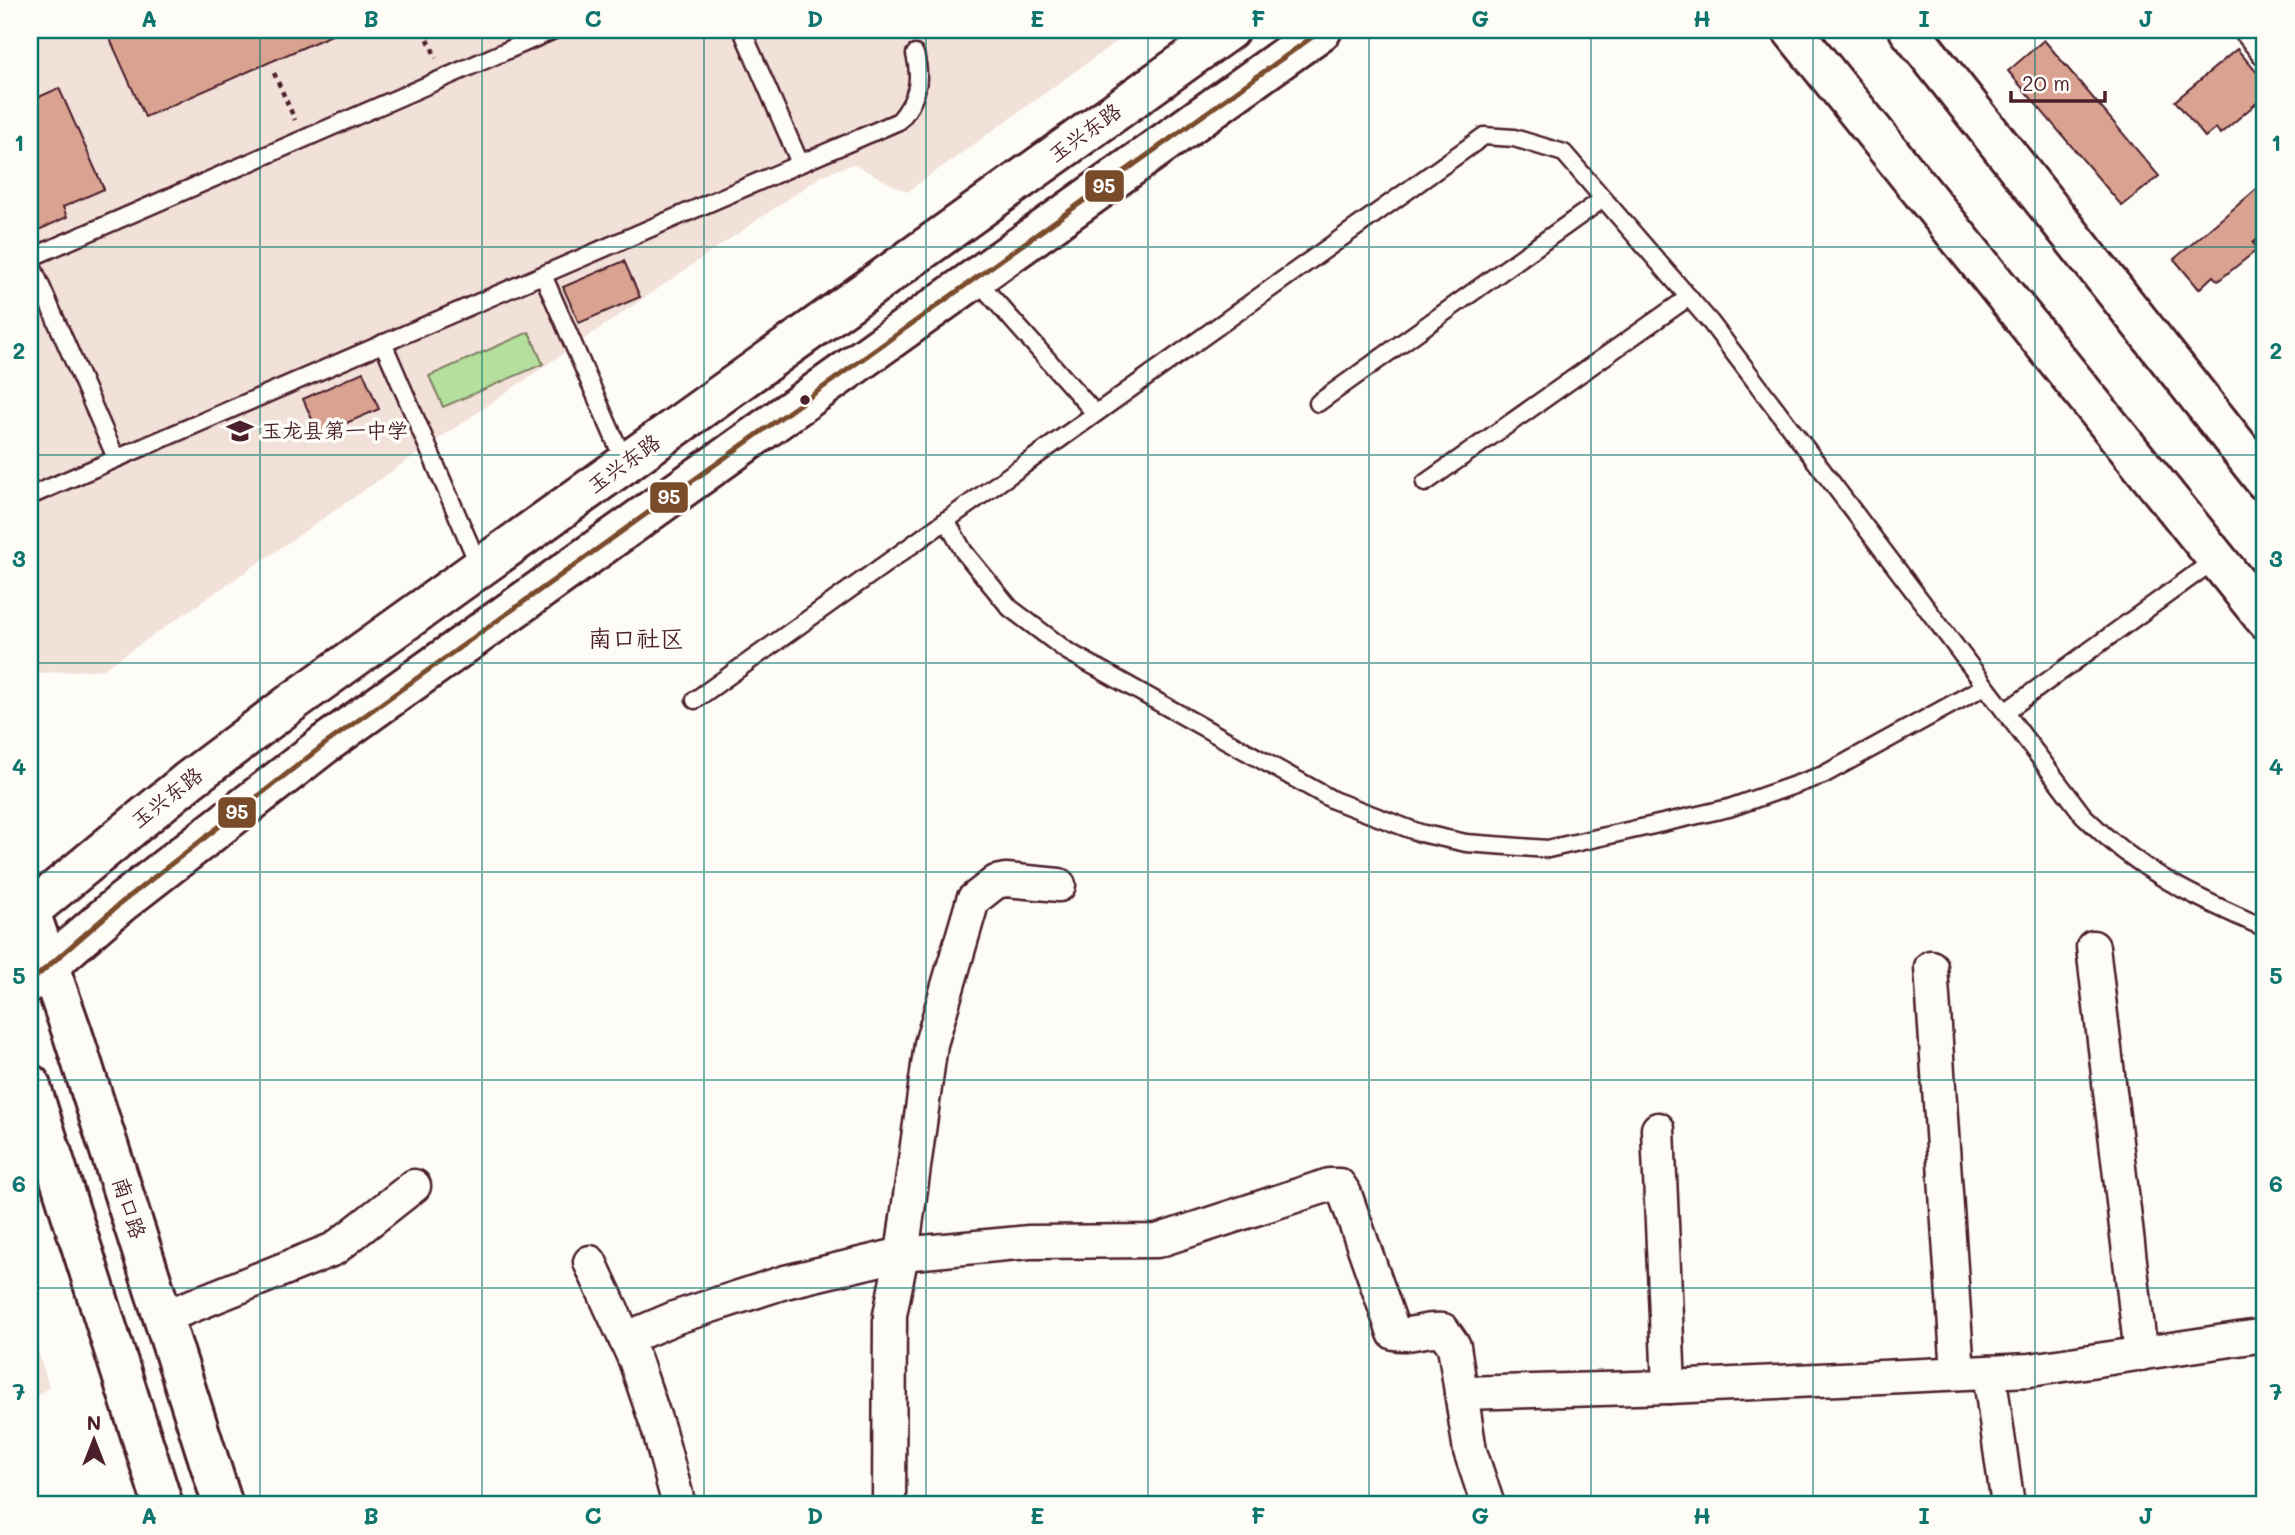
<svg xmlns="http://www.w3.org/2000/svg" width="2295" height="1535" font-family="Mali,'LXGW WenKai TC',sans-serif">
<rect width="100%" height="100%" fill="#fdfcf7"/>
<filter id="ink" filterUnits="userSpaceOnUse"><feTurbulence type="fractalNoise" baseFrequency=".0143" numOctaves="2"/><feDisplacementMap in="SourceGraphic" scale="14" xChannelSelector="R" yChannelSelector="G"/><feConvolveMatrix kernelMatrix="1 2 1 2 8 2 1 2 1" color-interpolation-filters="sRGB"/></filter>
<g filter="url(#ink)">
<!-- built -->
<g fill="#f2e1d8">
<path d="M30 30H1133L907 192 853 164 823 175 104 669 30 674Z"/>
<path d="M30 1325 49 1387 30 1401Z"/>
</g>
<!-- green -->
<path fill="#b4df9c" stroke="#7f7f64" stroke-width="2" d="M529 332 543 364 443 407 429 376Z"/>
<!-- building -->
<g fill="#daa391" stroke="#4a1f2b" stroke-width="2">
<path d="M106 30H343L145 117Z"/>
<path d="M2044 40 2159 176 2122 206 2008 71Z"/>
<path d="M2237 49 2265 82V96L2220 134 2216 128 2205 137 2175 101Z"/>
<path d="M59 88 104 189 63 207 67 217 30 234V101Z"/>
<path d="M2265 182V233L2253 243 2258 249 2218 281 2213 276 2199 289 2174 259Z"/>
<path d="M624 261 640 297 579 323 563 287Z"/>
<path d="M363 372 379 409 319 435 303 399Z"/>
</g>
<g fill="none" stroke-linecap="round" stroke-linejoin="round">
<!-- lane casing -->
<g stroke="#4a1f2b" stroke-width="21">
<g id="lane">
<path d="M742 30 800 163"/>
<path d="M2241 30 2265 60"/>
<path d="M30 258 554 30"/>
<path d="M30 261 116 458"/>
<path d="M543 275 625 463"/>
<path d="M975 278 1094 412"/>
<path d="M383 343 480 568"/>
<path d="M1318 403 1603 199"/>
<path d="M1425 483 1689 297"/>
<path d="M30 496 899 121C917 100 922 81 915 54"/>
<path d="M946 520 964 552 1010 608 1067 651 1333 800 1420 833 1466 843 1548 849 1729 808 1823 775 1985 686"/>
<path d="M695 700 1484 136 1514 138 1564 153 1711 323 2083 815C2138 871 2194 897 2265 928"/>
<path d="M2005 712 2216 559"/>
</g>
</g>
<!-- street casing -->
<g stroke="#4a1f2b" stroke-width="37">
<g id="street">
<path d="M2093 947 2141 1354"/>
<path d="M1931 967 1958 1373"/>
<path d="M1658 1129 1669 1387"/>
<path d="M590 1262 635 1360 659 1431 679 1505"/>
<path d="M164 1317 334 1249 414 1186"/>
<path d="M625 1339 677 1317 785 1282 902 1254 1029 1242 1157 1241 1329 1185H1339L1345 1194 1394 1333C1411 1337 1426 1328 1443 1330L1454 1346 1470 1451 1488 1505"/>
<path d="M1989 1372 2008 1505"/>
<path d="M1461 1393 1669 1387 2030 1370 2265 1335"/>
<path d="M889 1505 890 1315 902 1254 931 1044 973 900 996 882 1006 880 1059 885"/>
</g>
</g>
<!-- secondary casing -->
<g stroke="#4a1f2b" stroke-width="44">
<g id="secondary">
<path d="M1792 30 2265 619"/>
<path d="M1909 30 2265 481"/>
<path d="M30 911 189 780 294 701 1229 30"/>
<path d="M30 912 72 1032 223 1505"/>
<path d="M30 982 121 903 325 744 1322 30"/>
<path d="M30 1084 163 1505"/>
</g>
</g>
<!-- path -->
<g stroke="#4a1f2b" stroke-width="4.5" stroke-dasharray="5 5" stroke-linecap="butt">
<path d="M424 30 436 58"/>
<path d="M274 73 295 120"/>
</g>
<!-- lane -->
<use href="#lane" stroke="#fdfcf7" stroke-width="16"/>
<!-- street -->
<use href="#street" stroke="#fdfcf7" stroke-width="32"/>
<!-- secondary -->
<use href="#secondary" stroke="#fdfcf7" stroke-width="38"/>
<!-- bus-1 casing -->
<g stroke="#fdfcf7" stroke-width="10">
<path id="bus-1" d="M30 982 121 903 325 744 1322 30"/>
</g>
<!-- bus-1 -->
<use href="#bus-1" stroke="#7a4b2a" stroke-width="5"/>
</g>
</g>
<!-- grid -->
<path fill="none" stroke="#0f766e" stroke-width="2" stroke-opacity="0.55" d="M260 30V1505M482 30V1505M704 30V1505M926 30V1505M1148 30V1505M1369 30V1505M1591 30V1505M1813 30V1505M2035 30V1505M30 247H2265M30 455H2265M30 663H2265M30 872H2265M30 1080H2265M30 1288H2265"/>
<!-- icons -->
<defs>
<g id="school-bare" transform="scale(2.1)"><path d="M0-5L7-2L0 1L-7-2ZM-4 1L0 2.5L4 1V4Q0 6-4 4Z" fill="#4a1f2b" stroke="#fdfcf7" stroke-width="2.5" paint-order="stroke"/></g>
</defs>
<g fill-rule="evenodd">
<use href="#school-bare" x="240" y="431"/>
</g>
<!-- markers -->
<circle fill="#4a1f2b" stroke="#fdfcf7" stroke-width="2.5" cx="805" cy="400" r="6"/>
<g text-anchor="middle" stroke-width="7" stroke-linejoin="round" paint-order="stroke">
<!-- street labels -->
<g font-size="21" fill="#4a1f2b" stroke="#fdfcf7">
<text transform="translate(1085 133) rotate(-36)" y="7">玉兴东路</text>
<text transform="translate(624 464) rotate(-36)" y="7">玉兴东路</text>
<text transform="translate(167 798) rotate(-38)" y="7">玉兴东路</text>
<text transform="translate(129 1208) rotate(72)" y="7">南口路</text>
</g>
<!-- poi labels -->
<g font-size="21" fill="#4a1f2b" stroke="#fdfcf7" text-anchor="start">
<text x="261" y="438">玉龙县第一中学</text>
</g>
<!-- quarter labels -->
<g font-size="24" fill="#4a1f2b" stroke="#fdfcf7">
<text x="636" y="647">南口社区</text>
</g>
</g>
<g stroke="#fdfcf7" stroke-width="2.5">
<rect x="1084" y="169" width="41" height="34" rx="7" fill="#7a4b2a"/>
<rect x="649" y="481" width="40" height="33" rx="7" fill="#7a4b2a"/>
<rect x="217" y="796" width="40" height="33" rx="7" fill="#7a4b2a"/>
</g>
<g font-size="19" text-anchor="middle" font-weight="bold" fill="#fff">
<text x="1104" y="193">95</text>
<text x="669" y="504">95</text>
<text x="237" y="819">95</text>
</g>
<!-- margin -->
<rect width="2295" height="1535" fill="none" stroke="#fdfcf7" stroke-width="77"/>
<!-- north arrow -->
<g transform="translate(94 1440)" stroke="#fdfcf7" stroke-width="5" paint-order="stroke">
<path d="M0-5L12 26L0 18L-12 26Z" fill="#4a1f2b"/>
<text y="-10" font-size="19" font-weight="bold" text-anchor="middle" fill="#4a1f2b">N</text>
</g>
<!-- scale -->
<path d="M2011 91v10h94v-10" fill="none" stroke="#4a1f2b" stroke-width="3.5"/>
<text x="2022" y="91" font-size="21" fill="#4a1f2b" stroke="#fdfcf7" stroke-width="5" paint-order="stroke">20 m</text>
<rect x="38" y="38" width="2218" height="1458" fill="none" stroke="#0f766e" stroke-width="2.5"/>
<g font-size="23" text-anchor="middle" font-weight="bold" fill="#0f766e">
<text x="149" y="27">A</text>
<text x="371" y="27">B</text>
<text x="593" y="27">C</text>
<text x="815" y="27">D</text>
<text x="1037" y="27">E</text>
<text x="1258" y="27">F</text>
<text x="1480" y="27">G</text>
<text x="1702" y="27">H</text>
<text x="1924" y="27">I</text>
<text x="2146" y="27">J</text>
<text x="19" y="151">1</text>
<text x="2276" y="151">1</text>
<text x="19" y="359">2</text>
<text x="2276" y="359">2</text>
<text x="19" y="567">3</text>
<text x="2276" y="567">3</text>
<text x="19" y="775">4</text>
<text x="2276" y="775">4</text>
<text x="19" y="984">5</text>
<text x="2276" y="984">5</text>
<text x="19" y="1192">6</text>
<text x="2276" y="1192">6</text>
<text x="19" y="1400">7</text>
<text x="2276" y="1400">7</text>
<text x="149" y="1524">A</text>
<text x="371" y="1524">B</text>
<text x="593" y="1524">C</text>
<text x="815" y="1524">D</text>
<text x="1037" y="1524">E</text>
<text x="1258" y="1524">F</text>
<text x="1480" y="1524">G</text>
<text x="1702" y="1524">H</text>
<text x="1924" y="1524">I</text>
<text x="2146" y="1524">J</text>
</g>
</svg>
